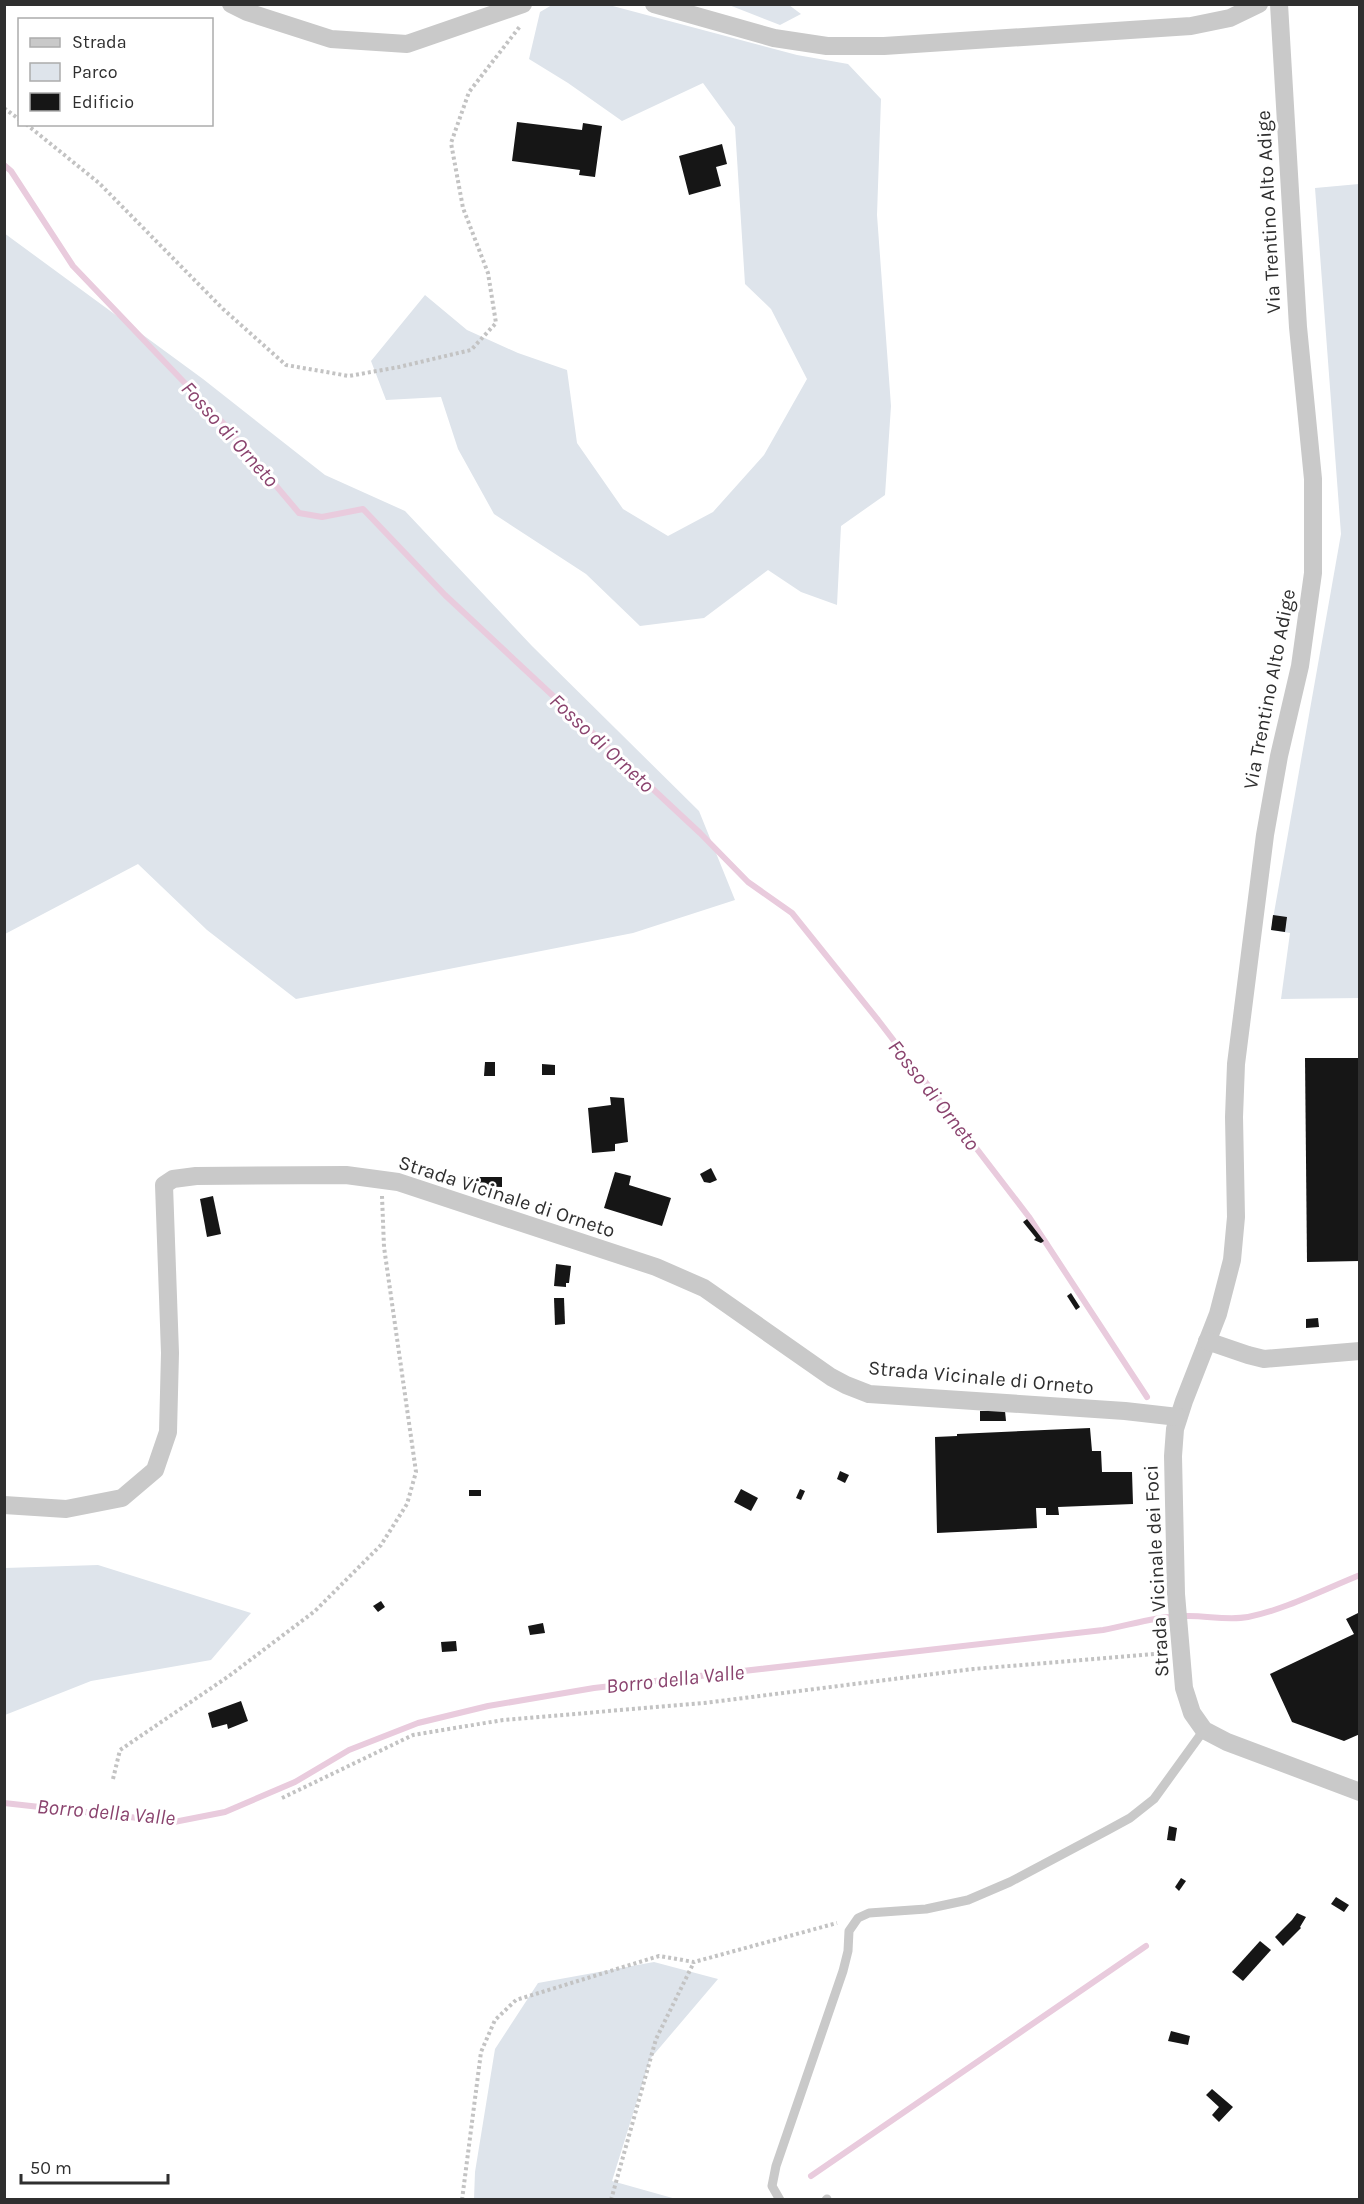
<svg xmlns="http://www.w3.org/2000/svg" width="1364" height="2204" font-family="Karla,sans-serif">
<rect width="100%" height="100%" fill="#fff"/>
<!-- green -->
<g fill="#dee4eb">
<path d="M552 5H609L797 55 848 64 881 99 877 215 891 406 885 495 841 526 837 605 801 592 768 570 704 618 640 626 586 574 494 514 458 449 441 397 386 400 371 361 425 295 467 330 518 353 567 370 577 443 623 509 668 536 713 512 764 455 807 379 771 309 745 284 735 127 703 83 622 121 568 83 529 59 540 12Z"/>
<path d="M729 5H789L801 14 780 25Z"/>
<path d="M1359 184V998L1281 999 1290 933 1271 930 1341 534 1315 188Z"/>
<path d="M4 233 203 379 325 475 405 511 532 646 699 811 735 900 633 933 296 999 207 930 138 864 5 934Z"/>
<path d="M98 1565 251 1613 211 1660 91 1681 5 1715V1568Z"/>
<path d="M654 1962 718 1979 650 2059 612 2181 676 2199H474L475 2172 495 2049 538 1983Z"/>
</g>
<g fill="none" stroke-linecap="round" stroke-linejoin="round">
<!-- stream -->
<g stroke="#e9cbdd" stroke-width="6">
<path d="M4 165 11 171 73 266 223 423 299 513 322 517 363 509 445 595 700 833 748 882 792 913 878 1020 1029 1217 1147 1397"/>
<path d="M4 1803 174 1822 225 1812 295 1782 349 1750 418 1723 488 1706 594 1688 1103 1630C1130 1625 1157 1616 1184 1616 1206 1615 1226 1621 1248 1617 1284 1610 1325 1589 1360 1575"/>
<path d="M811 2176 1146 1946"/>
</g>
</g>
<!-- building -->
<g fill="#161616">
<path d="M517 122 582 130 583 123 602 126 595 177 579 175 580 170 512 161Z"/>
<path d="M722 144 727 164 716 167 721 186 689 195 679 156Z"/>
<path d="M1273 915 1287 917 1285 932 1271 930Z"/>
<path d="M1305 1058H1360V1261L1307 1262Z"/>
<path d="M485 1062H495V1076H484Z"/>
<path d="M542 1064 555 1065V1075H542Z"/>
<path d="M610 1097 624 1098 628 1142 615 1144V1151L592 1153 588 1108 611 1105Z"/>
<path d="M711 1168 717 1180 710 1183 704 1182 700 1174Z"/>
<path d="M615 1172 631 1176 629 1185 671 1198 662 1226 604 1208Z"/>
<path d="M467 1177H502V1187L466 1186Z"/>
<path d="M213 1196 221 1234 207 1237 200 1199Z"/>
<path d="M1027 1219 1044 1241 1041 1243 1034 1240 1036 1238 1023 1222Z"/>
<path d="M556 1264 571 1266 569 1283H566V1287L554 1286Z"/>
<path d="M1071 1293 1080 1307 1076 1310 1067 1296Z"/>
<path d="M554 1298H564L565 1324 555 1325Z"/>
<path d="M1318 1318 1319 1327 1306 1328V1319Z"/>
<path d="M980 1411H1005L1006 1421H980Z"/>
<path d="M1090 1428 1092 1451H1101L1102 1472H1132L1133 1504 1058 1507 1059 1515H1046V1508H1036L1037 1528 937 1533 935 1437 957 1436V1434Z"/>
<path d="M840 1471 849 1475 845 1483 837 1479Z"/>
<path d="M741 1489 758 1498 751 1511 734 1502Z"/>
<path d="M800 1489 805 1491 801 1500 796 1498Z"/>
<rect x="469" y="1490" width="12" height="6"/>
<path d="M381 1601 385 1607 378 1612 373 1606Z"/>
<path d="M1360 1612V1734L1344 1741 1292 1722 1270 1674 1354 1634 1346 1619Z"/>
<path d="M543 1623 545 1633 530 1635 528 1626Z"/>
<path d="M456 1641 457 1651 442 1652 441 1642Z"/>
<path d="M241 1701 248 1721 228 1729 227 1724 212 1728 208 1713Z"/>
<path d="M1169 1826 1177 1828 1175 1841 1167 1840Z"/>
<path d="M1181 1878 1186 1881 1179 1891 1175 1887Z"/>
<path d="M1336 1897 1349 1905 1344 1912 1331 1904Z"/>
<path d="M1297 1913 1306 1917 1300 1927 1301 1928 1283 1946 1275 1937 1292 1920Z"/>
<path d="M1260 1941 1271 1950 1243 1981 1232 1972Z"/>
<path d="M1171 2031 1190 2036 1188 2045 1168 2041Z"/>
<path d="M1212 2089 1233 2107 1219 2122 1212 2115 1219 2107 1206 2095Z"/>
</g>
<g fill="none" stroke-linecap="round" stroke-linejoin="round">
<!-- path -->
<g stroke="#c3c3c3" stroke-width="4" stroke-dasharray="3 3" stroke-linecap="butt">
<path d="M4 108 20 120"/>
<path d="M26 124 99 183 223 309 286 365 349 376 399 367 471 350 496 323 488 273 463 208 451 143 469 92 521 25"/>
<path d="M113 1779 120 1750 229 1676 315 1611 381 1545 407 1504 416 1472 384 1247 382 1196"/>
<path d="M282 1798 413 1735 503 1720 704 1703 973 1669 1165 1653"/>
<path d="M462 2200 481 2052 495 2020 516 2000 659 1956 694 1962 837 1923"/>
<path d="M611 2200 656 2039 694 1962"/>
</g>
<!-- lane -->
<g stroke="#c9c9c9" stroke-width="9">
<path d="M780 2200 772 2186 776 2166 843 1971 848 1951 849 1931 858 1918 869 1913 926 1909 968 1900 1010 1882 1108 1830 1130 1818 1154 1799 1204 1730"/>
<path d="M826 2200 827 2199"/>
</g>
<!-- street -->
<g stroke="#c9c9c9" stroke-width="18">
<path d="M231 4 247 12 331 39 407 44 523 4"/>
<path d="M654 4 774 38 827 46H884L1191 26 1230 18 1259 4"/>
<path d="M1279 4 1298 327 1313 479V573L1300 666 1279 756 1265 835 1236 1064 1234 1117 1236 1217 1232 1260 1218 1314 1184 1401 1175 1429 1173 1456 1176 1594 1184 1688 1192 1713 1204 1730 1227 1742 1360 1792"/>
<path d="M1207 1341 1248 1355 1264 1359 1360 1351"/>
<path d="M4 1505 66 1509 122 1498 155 1470 168 1432 170 1353 164 1185 173 1179 196 1176 346 1175 398 1182 656 1267 704 1288 831 1377 846 1385 869 1394 1125 1411 1178 1417"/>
</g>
</g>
<g text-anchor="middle" stroke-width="6" stroke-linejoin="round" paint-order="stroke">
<!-- street labels -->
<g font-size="20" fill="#2f2f2f" stroke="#fff">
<text transform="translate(1268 212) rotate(-93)" y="7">Via Trentino Alto Adige</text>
<text transform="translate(1269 689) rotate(-79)" y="7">Via Trentino Alto Adige</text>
<text transform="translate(507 1196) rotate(18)" y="7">Strada Vicinale di Orneto</text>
<text transform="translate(981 1377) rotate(5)" y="7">Strada Vicinale di Orneto</text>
<text transform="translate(1156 1571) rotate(-93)" y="7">Strada Vicinale dei Foci</text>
</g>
<!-- water labels -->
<g font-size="21" font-style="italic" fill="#8a436e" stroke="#fff">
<text transform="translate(230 434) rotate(48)" y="7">Fosso di Orneto</text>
<text transform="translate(602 743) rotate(43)" y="7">Fosso di Orneto</text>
<text transform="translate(934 1095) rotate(52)" y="7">Fosso di Orneto</text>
<text transform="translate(675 1679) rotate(-6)" y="7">Borro della Valle</text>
<text transform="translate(106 1812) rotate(5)" y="7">Borro della Valle</text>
</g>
</g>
<!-- border -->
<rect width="1364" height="2204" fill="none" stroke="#2f2f2f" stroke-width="12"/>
<!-- legend -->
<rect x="18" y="18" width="195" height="108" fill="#ffffff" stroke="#acacac" stroke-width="1.5"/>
<rect x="30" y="38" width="30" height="9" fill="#c9c9c9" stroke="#acacac" stroke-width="1.5"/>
<text x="72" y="48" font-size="18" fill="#2f2f2f">Strada</text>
<rect x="30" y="63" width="30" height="18" fill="#dee4eb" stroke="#acacac" stroke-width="1.5"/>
<text x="72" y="78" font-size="18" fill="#2f2f2f">Parco</text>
<rect x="30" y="93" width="30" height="18" fill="#161616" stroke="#acacac" stroke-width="1.5"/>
<text x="72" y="108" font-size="18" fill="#2f2f2f">Edificio</text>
<!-- scale -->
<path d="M21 2174v9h147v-9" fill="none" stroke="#2f2f2f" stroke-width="3"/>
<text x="30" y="2174" font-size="18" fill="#2f2f2f" stroke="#ffffff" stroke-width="4.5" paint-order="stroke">50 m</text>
</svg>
